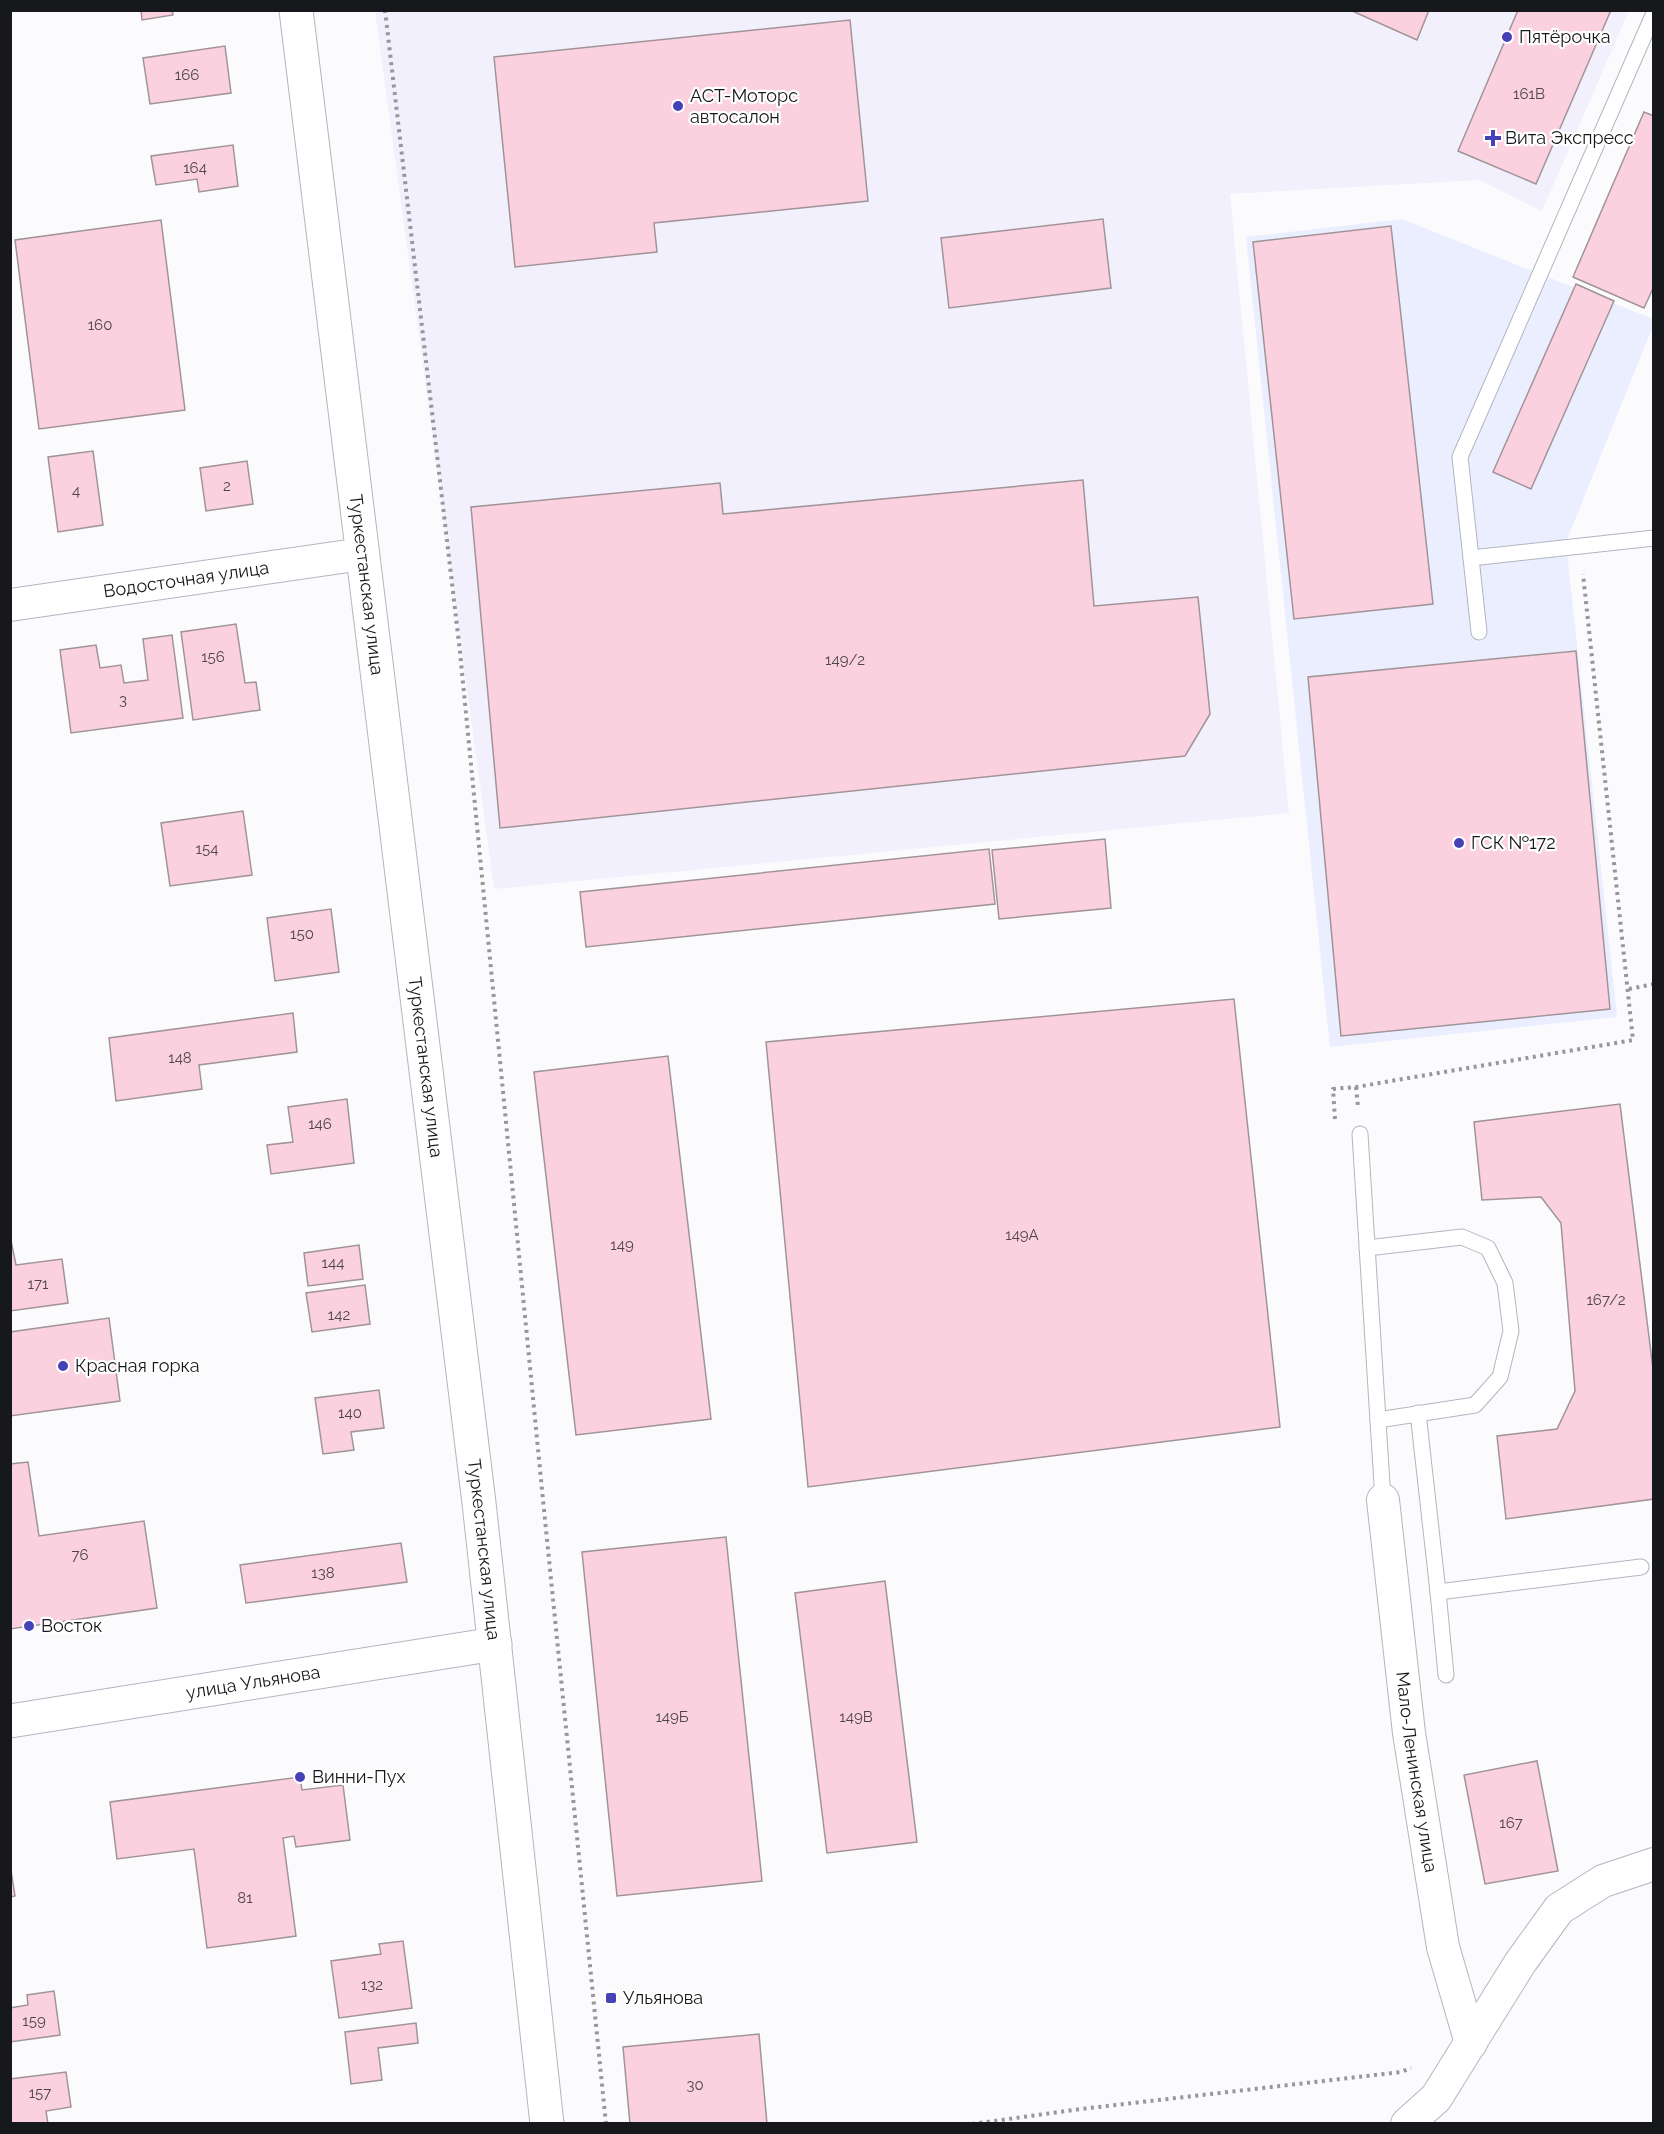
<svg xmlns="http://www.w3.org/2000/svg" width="1664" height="2134" font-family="Raleway,sans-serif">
<rect width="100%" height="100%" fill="#fbfbfe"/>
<!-- commercial -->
<path fill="#f2f0fd" d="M375 11H1629L1542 211 1479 180 1230 194 1289 813 494 889Z"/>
<!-- built -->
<path fill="#eaeefe" d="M1402 219 1653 319V326L1566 542 1617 1017 1330 1047 1246 237Z"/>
<!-- building -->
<g fill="#fbd1df" stroke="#a19498" stroke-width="1.5">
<path d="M141 10H172L173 15 142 20Z"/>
<path d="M1350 10H1429L1417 40Z"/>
<path d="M1518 10H1611L1536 184 1458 151Z"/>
<path d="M850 20 868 201 654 223 657 252 515 267 494 57Z"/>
<path d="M225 46 231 93 150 104 143 58Z"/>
<path d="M1644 112 1654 116V286L1644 308 1573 277Z"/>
<path d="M233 145 238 186 199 192 197 179 156 185 151 156Z"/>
<path d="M1103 219 1111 288 949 308 941 238Z"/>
<path d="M161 220 185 410 39 429 15 240Z"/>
<path d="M1391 226 1433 604 1294 619 1253 242Z"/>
<path d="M1576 284 1614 301 1531 489 1493 472Z"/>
<path d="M93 451 103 525 58 532 48 457Z"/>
<path d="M247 461 253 504 206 511 200 468Z"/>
<path d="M1083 480 1094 606 1198 597 1210 714 1185 756 500 828 471 507 720 483 723 514Z"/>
<path d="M236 624 245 683 256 682 260 710 193 720 181 632Z"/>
<path d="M172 635 183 718 71 733 60 650 96 645 100 668 121 665 124 683 148 680 143 639Z"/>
<path d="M1576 651 1610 1009 1341 1036 1308 677Z"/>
<path d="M243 811 252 875 170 886 161 823Z"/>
<path d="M1105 839 1111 908 999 919 992 850Z"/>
<path d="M989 849 995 904 586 947 580 892Z"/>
<path d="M331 909 339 972 275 981 267 918Z"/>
<path d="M1234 999 1280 1427 808 1487 766 1042Z"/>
<path d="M293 1013 297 1052 199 1065 202 1089 116 1101 109 1038Z"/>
<path d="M668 1056 711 1419 576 1435 534 1072Z"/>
<path d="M347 1099 354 1163 271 1174 267 1145 293 1142 288 1107Z"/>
<path d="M1620 1104 1654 1377V1499L1506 1519 1497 1436 1557 1429 1575 1391 1561 1223 1541 1197 1482 1200 1474 1122Z"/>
<path d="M10 1236 16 1265 62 1259 68 1303 10 1311Z"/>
<path d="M359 1245 363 1279 308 1286 304 1253Z"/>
<path d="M365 1285 370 1324 312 1332 306 1293Z"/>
<path d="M109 1318 120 1401 10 1416V1332Z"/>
<path d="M379 1390 384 1428 351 1432 354 1450 323 1454 315 1398Z"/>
<path d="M28 1462 39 1536 144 1521 157 1608 10 1629V1464Z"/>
<path d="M726 1537 762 1881 617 1896 582 1552Z"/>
<path d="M401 1543 407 1582 246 1603 240 1565Z"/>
<path d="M885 1581 917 1842 827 1853 795 1593Z"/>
<path d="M1537 1761 1558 1871 1485 1884 1464 1775Z"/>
<path d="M300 1777 302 1790 343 1785 350 1840 296 1847 294 1836 283 1838 296 1936 207 1948 194 1849 117 1859 110 1802Z"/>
<path d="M10 1864 15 1896 10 1897Z"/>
<path d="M403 1941 412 2008 339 2018 331 1961 381 1954 379 1944Z"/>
<path d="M54 1991 60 2035 10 2042V2008L28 2005 27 1995Z"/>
<path d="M416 2023 418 2043 378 2048 382 2080 351 2084 345 2032Z"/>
<path d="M759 2034 767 2124H630L623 2047Z"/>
<path d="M66 2072 71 2107 46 2111 48 2124H10V2079Z"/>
</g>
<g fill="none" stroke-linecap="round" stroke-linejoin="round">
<!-- service casing -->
<g stroke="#b2b6c1" stroke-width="17">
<g id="service">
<path d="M1654 13 1460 457 1471 558 1654 538"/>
<path d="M1471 558 1479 632"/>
<path d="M1360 1134 1383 1500"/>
<path d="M1367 1248 1462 1237 1488 1248 1505 1283 1511 1331 1500 1377 1475 1405 1378 1420"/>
<path d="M1418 1413 1438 1592 1641 1567"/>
<path d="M1438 1592 1446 1675"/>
</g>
</g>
<!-- minor casing -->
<g stroke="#b2b6c1" stroke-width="34">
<g id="minor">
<path id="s1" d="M10 605 362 554"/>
<path id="s2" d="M1383 1500 1409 1733 1443 1947 1471 2043"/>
<path d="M1407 2124 1436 2098 1520 1963 1559 1909 1603 1881 1654 1864"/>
</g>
</g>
<!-- secondary casing -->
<g stroke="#b2b6c1" stroke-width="35">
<g id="secondary">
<path id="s3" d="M296 10 479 1503 547 2124"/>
<path id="s4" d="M10 1721 495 1644"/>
</g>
</g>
<!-- path -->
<g stroke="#96979b" stroke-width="4" stroke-dasharray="3 4.5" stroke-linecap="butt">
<path d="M385 10 460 652 543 1500 606 2124"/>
<path d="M1629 989 1654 984"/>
<path d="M1356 1087 1358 1107"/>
<path d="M1335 1119 1333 1089 1356 1087 1633 1040 1583 574"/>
<path d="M972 2124 1081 2109 1401 2072 1411 2068"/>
</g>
<!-- service -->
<use href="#service" stroke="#fff" stroke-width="15"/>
<!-- minor -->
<use href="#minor" stroke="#fff" stroke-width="32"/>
<!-- secondary -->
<use href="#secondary" stroke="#fff" stroke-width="33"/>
</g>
<!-- markers -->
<g fill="#4641b7" stroke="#fff" stroke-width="2">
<circle cx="1507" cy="37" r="6"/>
<circle cx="678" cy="106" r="6"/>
<path d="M1490 129h6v6h6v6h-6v6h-6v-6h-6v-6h6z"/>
<circle cx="1459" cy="843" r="6"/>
<circle cx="63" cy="1366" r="6"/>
<circle cx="29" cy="1626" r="6"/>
<circle cx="300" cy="1777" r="6"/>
<rect x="605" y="1992" width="12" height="12" rx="3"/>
</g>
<g text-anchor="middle" stroke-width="4.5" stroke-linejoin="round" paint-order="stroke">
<!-- number labels -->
<g font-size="15" fill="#4f464d">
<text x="187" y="80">166</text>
<text x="1529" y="99">161В</text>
<text x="195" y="173">164</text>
<text x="100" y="330">160</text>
<text x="227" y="491">2</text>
<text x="76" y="496">4</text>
<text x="213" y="662">156</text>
<text x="845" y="665">149/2</text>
<text x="123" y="705">3</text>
<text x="207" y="854">154</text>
<text x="302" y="939">150</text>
<text x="180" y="1063">148</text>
<text x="320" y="1129">146</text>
<text x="1022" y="1240">149А</text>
<text x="622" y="1250">149</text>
<text x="333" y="1268">144</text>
<text x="38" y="1289">171</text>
<text x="1606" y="1305">167/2</text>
<text x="339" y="1320">142</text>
<text x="350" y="1418">140</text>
<text x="80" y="1560">76</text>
<text x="323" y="1578">138</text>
<text x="672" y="1722">149Б</text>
<text x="856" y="1722">149В</text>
<text x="1511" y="1828">167</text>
<text x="245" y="1903">81</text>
<text x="372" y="1990">132</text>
<text x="34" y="2026">159</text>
<text x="695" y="2090">30</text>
<text x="40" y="2098">157</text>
</g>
<!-- poi labels -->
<g font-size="18" fill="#16181c" stroke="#fff" text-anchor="start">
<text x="1519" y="43">Пятёрочка</text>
<text x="690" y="102">АСТ-Моторс<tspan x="690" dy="21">автосалон</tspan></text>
<text x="1505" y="144">Вита Экспресс</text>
<text x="1471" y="849">ГСК №172</text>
<text x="75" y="1372">Красная горка</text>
<text x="41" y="1632">Восток</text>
<text x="312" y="1783">Винни-Пух</text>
<text x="623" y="2004">Ульянова</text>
</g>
<!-- street labels -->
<g font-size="18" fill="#16181c" stroke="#fff">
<text dy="6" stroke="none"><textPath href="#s1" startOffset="178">Водосточная улица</textPath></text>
<text dy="6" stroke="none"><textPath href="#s3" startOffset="579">Туркестанская улица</textPath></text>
<text dy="6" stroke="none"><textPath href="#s3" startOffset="1065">Туркестанская улица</textPath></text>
<text dy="6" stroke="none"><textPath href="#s3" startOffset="1551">Туркестанская улица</textPath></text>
<text dy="6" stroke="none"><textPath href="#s4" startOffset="246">улица Ульянова</textPath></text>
<text dy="6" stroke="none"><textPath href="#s2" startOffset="274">Мало-Ленинская улица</textPath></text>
</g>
</g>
<!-- border -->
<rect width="1664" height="2134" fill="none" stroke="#16181c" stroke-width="24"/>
</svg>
